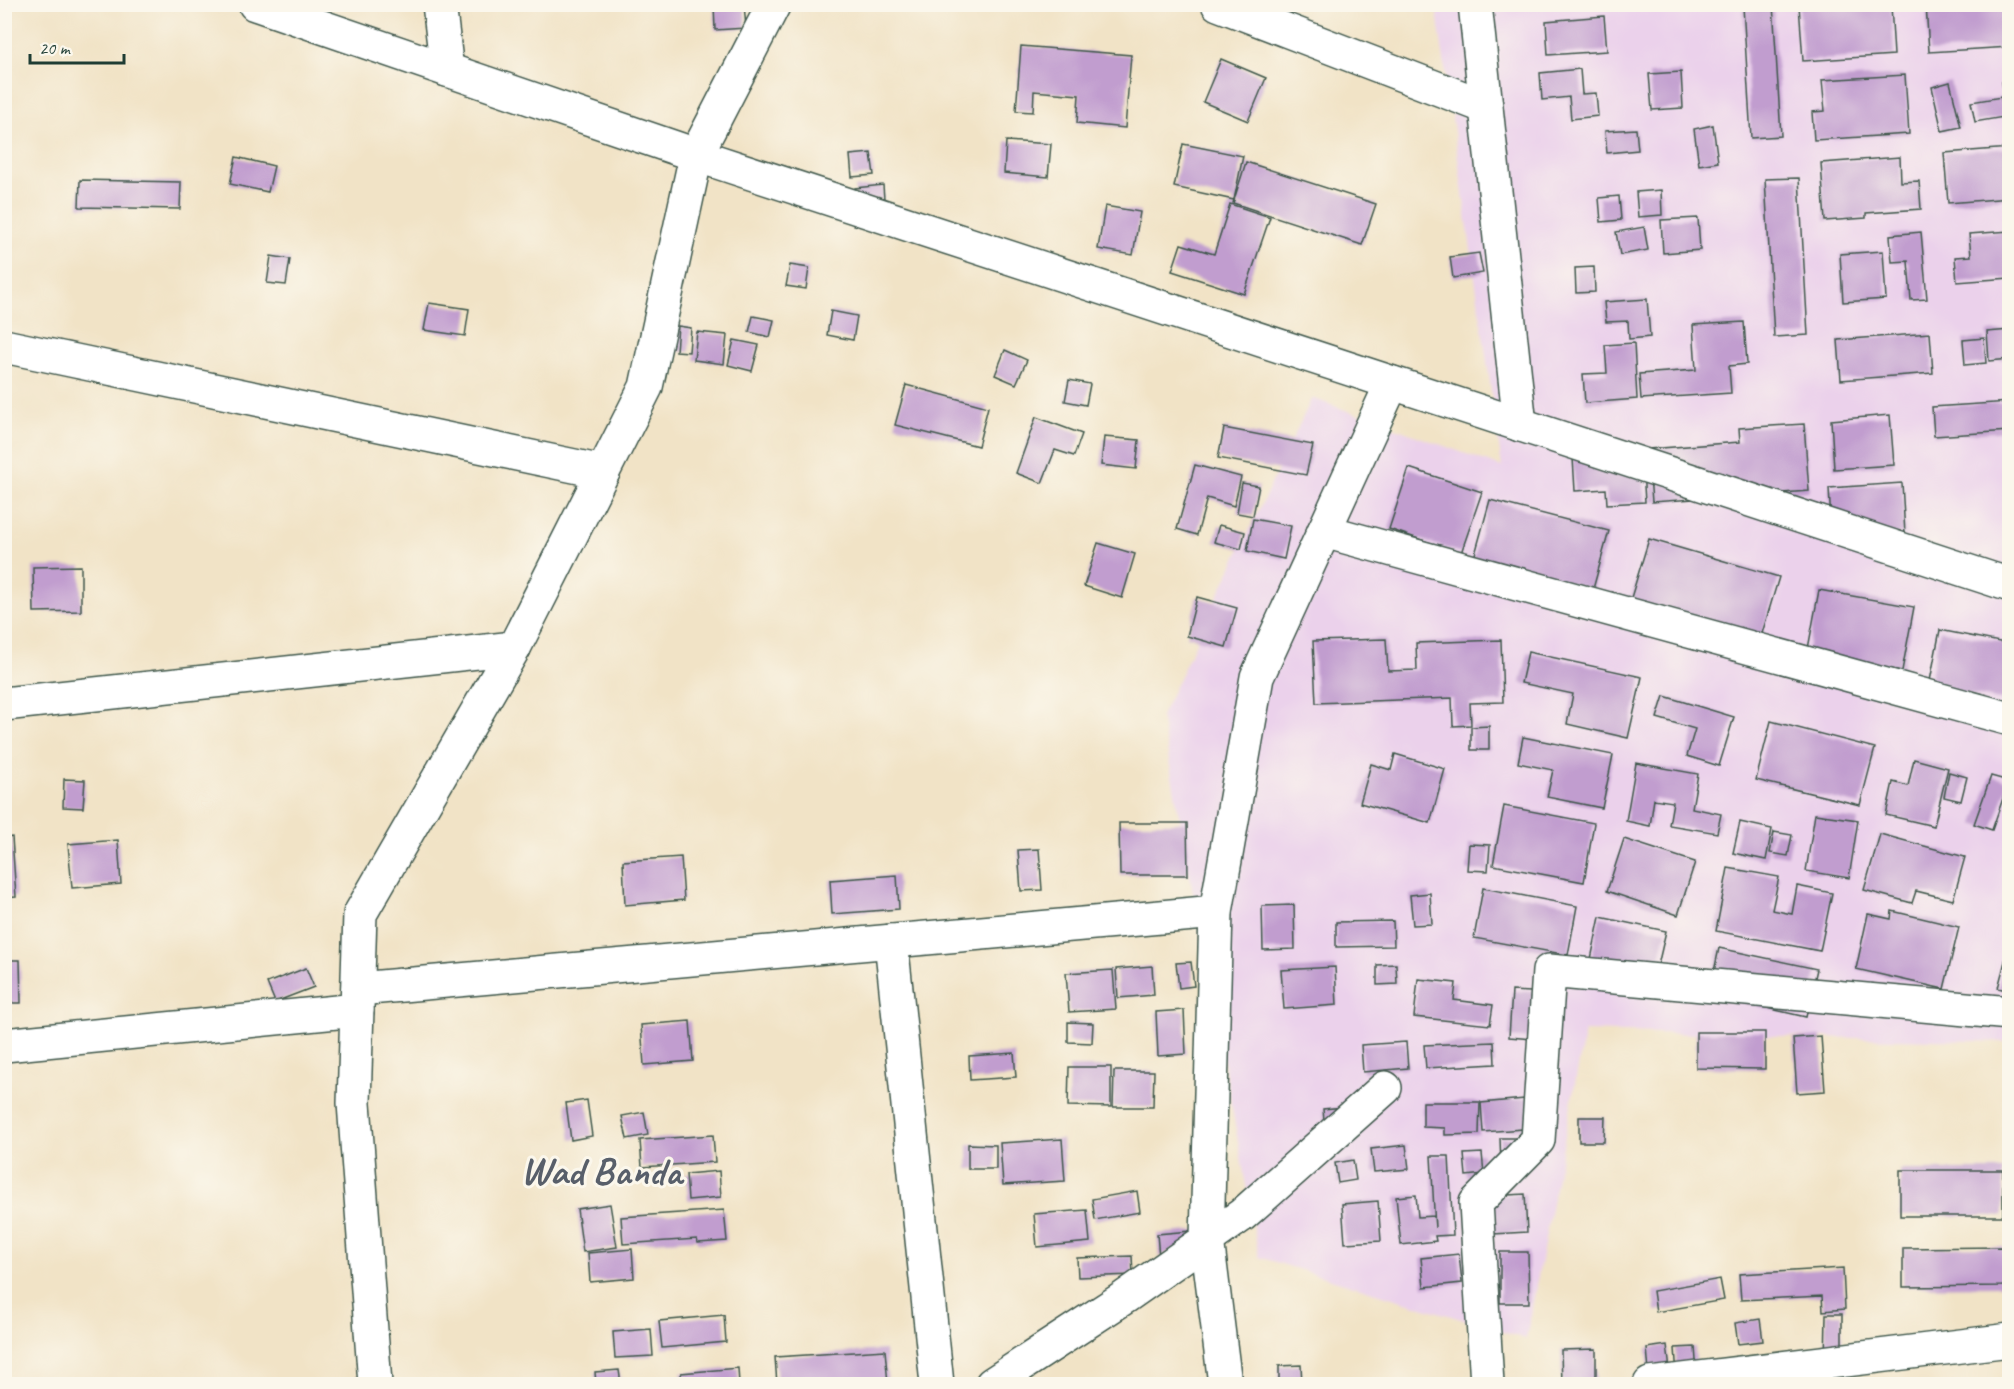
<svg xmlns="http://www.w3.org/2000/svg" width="2014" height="1389" font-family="Caveat,sans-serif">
<rect width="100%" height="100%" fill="#fbf7ec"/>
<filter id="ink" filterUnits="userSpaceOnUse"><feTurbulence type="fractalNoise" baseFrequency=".0167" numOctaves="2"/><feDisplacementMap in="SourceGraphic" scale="12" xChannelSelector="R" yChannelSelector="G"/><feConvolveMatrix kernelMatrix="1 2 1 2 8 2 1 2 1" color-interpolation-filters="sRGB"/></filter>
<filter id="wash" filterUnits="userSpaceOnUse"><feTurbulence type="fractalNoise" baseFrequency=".008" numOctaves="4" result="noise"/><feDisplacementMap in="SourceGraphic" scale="24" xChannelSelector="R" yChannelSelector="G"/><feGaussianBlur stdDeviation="1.35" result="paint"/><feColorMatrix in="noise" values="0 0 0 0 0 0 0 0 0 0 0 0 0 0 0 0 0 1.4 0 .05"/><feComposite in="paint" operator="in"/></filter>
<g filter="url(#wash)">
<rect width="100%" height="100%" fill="#f1e3c6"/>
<!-- built -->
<path fill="#ebd1eb" d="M1436 5H2009V1042L1585 1031 1526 1339 1259 1257 1161 716 1312 398 1502 467Z"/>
<g id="blocks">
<!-- building -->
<g fill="#c19dcf">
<path d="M714 4H744L746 28 715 30Z"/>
<path d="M1773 4 1781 136 1751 138 1743 6Z"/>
<path d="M1926 4H2010V47L1929 52Z"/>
<path d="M1799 5H1891L1894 55 1803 61Z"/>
<path d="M1604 16 1607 51 1548 55 1546 21Z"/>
<path d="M1021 46 1131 55 1125 128 1077 123 1079 95 1034 91 1033 112 1016 111Z"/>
<path d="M1221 59 1266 78 1248 121 1203 102Z"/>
<path d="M1580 69 1582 94 1596 93 1598 116 1571 119 1569 97 1542 100 1540 73Z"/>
<path d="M1681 72 1683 108 1652 110 1649 74Z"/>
<path d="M1905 75 1909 134 1814 140 1812 112 1825 111 1822 80Z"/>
<path d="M2010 81V111H2006L2002 82Z"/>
<path d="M1950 82 1961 127 1942 131 1932 87Z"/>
<path d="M2001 97 2004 117 1975 122 1971 102Z"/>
<path d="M1713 125 1718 162 1699 165 1694 129Z"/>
<path d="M1636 129 1638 150 1607 153 1605 131Z"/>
<path d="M1006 141 1051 144 1048 177 1004 173Z"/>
<path d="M1183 144 1243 156 1234 200 1174 187Z"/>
<path d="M2010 148V198L1948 203 1944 153Z"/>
<path d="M871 153 874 175 852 177 850 155Z"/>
<path d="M236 157 274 166 268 192 230 184Z"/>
<path d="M1900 157 1901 182 1919 181 1921 209 1866 213V218L1825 221 1821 163Z"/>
<path d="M1246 162 1376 204 1362 245 1233 203Z"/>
<path d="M1799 178 1808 335 1774 337 1765 179Z"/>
<path d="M80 180 181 182 180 209 79 207Z"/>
<path d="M883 185 884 199 856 201 855 188Z"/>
<path d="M1661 190 1662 215 1638 217 1636 192Z"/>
<path d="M1619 196 1621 220 1601 222 1599 198Z"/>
<path d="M1230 204 1270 217 1244 294 1172 271 1181 244 1214 254Z"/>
<path d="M1105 206 1140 212 1133 255 1098 249Z"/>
<path d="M1698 218 1700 250 1663 253 1661 220Z"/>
<path d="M1644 227 1648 250 1620 255 1616 232Z"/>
<path d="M2010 231V278L1957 282 1955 257 1971 256 1969 234Z"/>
<path d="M1921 232 1927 299 1911 300 1908 261 1892 262 1890 235Z"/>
<path d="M1883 251 1886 299 1843 302 1840 254Z"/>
<path d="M1479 253 1483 273 1453 278 1450 257Z"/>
<path d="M271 256 290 259 286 285 267 283Z"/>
<path d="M790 265 809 268 806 289 786 286Z"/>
<path d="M1594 267 1595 292 1576 293 1575 268Z"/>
<path d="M1647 299 1650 337 1629 339 1628 321 1606 322 1604 302Z"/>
<path d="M429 303 469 309 465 336 424 330Z"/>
<path d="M831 311 857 316 853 340 827 335Z"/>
<path d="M753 316 774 320 770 337 749 332Z"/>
<path d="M1744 322 1747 364 1729 366 1731 393 1641 399 1639 374 1696 370 1693 325Z"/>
<path d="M678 326 691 328 689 352 676 351Z"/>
<path d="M2010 330V359L1989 361 1987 332Z"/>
<path d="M697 332 727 335 724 364 694 360Z"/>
<path d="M1930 333 1933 373 1841 380 1838 340Z"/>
<path d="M1984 338 1986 363 1965 365 1963 340Z"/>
<path d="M734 340 759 345 752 371 728 365Z"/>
<path d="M1634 343 1637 399 1585 403 1583 374 1607 373 1605 345Z"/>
<path d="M1005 350 1027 360 1016 384 995 375Z"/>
<path d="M1069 380 1090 384 1086 405 1065 401Z"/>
<path d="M906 385 988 407 978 446 895 425Z"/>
<path d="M2010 402V431L1934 436 1932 407Z"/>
<path d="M1890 415 1894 465 1834 469 1831 420Z"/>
<path d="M1036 417 1082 434 1074 456 1055 450 1042 483 1016 473Z"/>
<path d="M1804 424 1809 491 1652 502 1648 449 1740 442 1739 428Z"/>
<path d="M1224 428 1313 445 1306 475 1218 458Z"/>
<path d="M1104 437 1139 440 1136 469 1101 465Z"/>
<path d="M1642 454 1645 502 1607 504 1606 489 1575 491 1573 458Z"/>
<path d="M1195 465 1241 477 1234 506 1207 498 1197 535 1177 529Z"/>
<path d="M1409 468 1482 492 1461 553 1389 529Z"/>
<path d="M1242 483 1259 486 1253 516 1237 513Z"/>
<path d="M1902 483 1905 534 1832 539 1829 488Z"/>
<path d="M1490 500 1609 531 1593 589 1474 558Z"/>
<path d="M1253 519 1291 526 1284 559 1247 551Z"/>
<path d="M1219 525 1245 532 1241 549 1214 542Z"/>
<path d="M1649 539 1779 577 1760 640 1630 601Z"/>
<path d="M1098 543 1135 554 1122 598 1084 586Z"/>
<path d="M81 566V611L34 612 33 567Z"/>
<path d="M1819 590 1914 607 1902 671 1807 654Z"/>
<path d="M1197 597 1237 608 1226 647 1187 636Z"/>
<path d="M1940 630 2010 644V702L1929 686Z"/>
<path d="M1386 639 1388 671 1417 670 1416 643 1501 640 1503 702 1470 703 1471 725 1453 726 1452 698 1316 703 1313 641Z"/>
<path d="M1528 652 1642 677 1628 738 1567 724 1573 694 1521 683Z"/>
<path d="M1664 696 1734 717 1719 766 1687 756 1695 729 1657 718Z"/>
<path d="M1771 721 1875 748 1860 805 1756 780Z"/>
<path d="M1489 726V750H1471V727Z"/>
<path d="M1523 737 1613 755 1602 808 1547 797 1553 770 1518 763Z"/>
<path d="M1395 754 1445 769 1430 823 1360 803 1371 764 1391 770Z"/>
<path d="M1914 759 1948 768 1934 826 1886 815 1893 782 1908 786Z"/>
<path d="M1636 763 1698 774 1692 808 1721 814 1717 833 1669 825 1673 802 1654 799 1650 826 1626 821Z"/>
<path d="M1949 772 1967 777 1961 801 1944 797Z"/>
<path d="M1991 776 2009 781 1992 830 1974 824Z"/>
<path d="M64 779 85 780 83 808 63 807Z"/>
<path d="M1504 806 1594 823 1584 882 1493 865Z"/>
<path d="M1815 814 1858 820 1849 878 1806 871Z"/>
<path d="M1740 822 1772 829 1766 860 1733 853Z"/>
<path d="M1119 823H1187L1188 875H1120Z"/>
<path d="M1774 832 1792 835 1788 856 1770 853Z"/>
<path d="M1880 834 1965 857 1953 900 1916 891 1912 903 1864 890Z"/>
<path d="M12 837 16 897 4 898V838Z"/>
<path d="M1624 839 1695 862 1678 915 1607 891Z"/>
<path d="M118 840 121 884 72 888 68 844Z"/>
<path d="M1469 844 1490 845 1488 871 1467 870Z"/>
<path d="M1039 849 1042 890 1021 891 1018 850Z"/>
<path d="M681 857 684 900 625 905 623 861Z"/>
<path d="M1728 868 1779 877 1772 910 1792 914 1797 886 1832 893 1820 951 1716 931Z"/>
<path d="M897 875 899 909 832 914 830 880Z"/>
<path d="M1483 888 1577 906 1568 955 1474 938Z"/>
<path d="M1430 893 1432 924 1413 925 1410 895Z"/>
<path d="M1294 905 1295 949 1263 950 1262 906Z"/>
<path d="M1892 911 1959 927 1944 989 1856 969 1868 914 1891 919Z"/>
<path d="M1600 917 1666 931 1653 987 1588 973Z"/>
<path d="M1393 921 1394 946 1336 947V922Z"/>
<path d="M2009 946 2010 947V991L1998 988Z"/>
<path d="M1719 948 1817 969 1806 1017 1709 995Z"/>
<path d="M4 960H20L21 1003H4Z"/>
<path d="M1191 962 1194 986 1179 988 1176 963Z"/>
<path d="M1396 964 1397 984 1377 985V965Z"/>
<path d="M1152 966 1154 995 1118 998 1116 969Z"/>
<path d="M1335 967 1337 1005 1284 1009 1281 970Z"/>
<path d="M306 968 314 987 275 1002 267 983Z"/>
<path d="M1113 970 1116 1009 1069 1012 1066 973Z"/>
<path d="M1418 979 1456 983 1454 1000 1493 1005 1490 1025 1414 1017Z"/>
<path d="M1512 991 1549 993 1545 1040 1509 1037Z"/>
<path d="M1184 1010 1186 1054 1158 1056 1156 1012Z"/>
<path d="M690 1021 693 1061 644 1065 641 1025Z"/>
<path d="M1068 1022 1093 1023 1092 1043 1068 1042Z"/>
<path d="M1696 1032H1765V1069L1696 1068Z"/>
<path d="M1821 1036 1825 1091 1797 1093 1793 1038Z"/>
<path d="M1406 1042 1408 1068 1363 1072 1361 1045Z"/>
<path d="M1494 1042 1495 1064 1426 1068 1424 1045Z"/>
<path d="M1014 1053 1016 1077 970 1080 969 1056Z"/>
<path d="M1069 1067H1111V1107L1068 1106Z"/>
<path d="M1114 1071H1154L1153 1107H1113Z"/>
<path d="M1535 1098 1537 1128 1483 1132 1481 1103Z"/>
<path d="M587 1100 592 1136 571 1140 566 1103Z"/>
<path d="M1423 1102H1480L1479 1134 1445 1135V1128L1423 1127Z"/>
<path d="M1345 1107 1325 1132 1323 1109Z"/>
<path d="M644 1112 648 1135 627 1139 622 1116Z"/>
<path d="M1579 1117H1605L1604 1142H1579Z"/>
<path d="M713 1135 715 1162 642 1167 640 1140Z"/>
<path d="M1500 1138H1528L1501 1167Z"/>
<path d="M1062 1139 1065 1181 1003 1185 1000 1143Z"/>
<path d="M968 1144 996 1145V1169H968Z"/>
<path d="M1406 1145 1409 1169 1374 1172 1371 1149Z"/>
<path d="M1482 1153 1484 1174 1466 1176 1464 1154Z"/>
<path d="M1431 1156H1449L1453 1235 1435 1236 1436 1241 1401 1245 1396 1197 1416 1195 1418 1217 1434 1216 1435 1228Z"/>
<path d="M1353 1160 1356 1180 1338 1183 1335 1163Z"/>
<rect x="1900" y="1170" width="103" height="46"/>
<path d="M719 1171 721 1197 688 1200 686 1174Z"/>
<path d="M1137 1191 1140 1212 1095 1220 1092 1199Z"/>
<path d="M1525 1194 1527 1232 1493 1234 1491 1196Z"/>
<path d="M1378 1201 1381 1241 1345 1243 1342 1204Z"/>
<path d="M610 1204 617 1247 583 1252 577 1209Z"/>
<path d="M724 1210 727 1241 698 1243 697 1239 623 1244 621 1217Z"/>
<path d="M1087 1210 1090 1242 1037 1247 1034 1214Z"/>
<path d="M1213 1229 1159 1257 1157 1234Z"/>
<path d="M2004 1247V1286L1903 1287V1248Z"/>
<path d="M632 1249 634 1278 590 1282 588 1253Z"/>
<path d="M1500 1252H1528L1529 1303H1500Z"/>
<path d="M1459 1254 1462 1283 1424 1287 1421 1258Z"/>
<path d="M1132 1256 1133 1275 1078 1277 1077 1258Z"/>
<path d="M1843 1268 1845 1309 1823 1311 1822 1296 1741 1300 1739 1274Z"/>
<path d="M1720 1279 1724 1300 1656 1312 1653 1291Z"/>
<path d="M1826 1314H1842V1361H1825Z"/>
<path d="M724 1315 726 1342 662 1348 659 1321Z"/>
<path d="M1760 1319 1763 1341 1738 1344 1735 1323Z"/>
<path d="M651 1329 653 1356 615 1358 613 1332Z"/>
<path d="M1667 1345 1670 1370 1649 1372 1647 1348Z"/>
<path d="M1695 1347 1697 1374 1677 1376 1675 1348Z"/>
<path d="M1596 1349V1384H1562L1561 1350Z"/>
<path d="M885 1350 888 1384H777L775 1357Z"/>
<path d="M1301 1365 1302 1384H1279V1366Z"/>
<path d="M738 1368 739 1384H682L681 1373Z"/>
<path d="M619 1370 621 1384H596L595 1372Z"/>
</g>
</g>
</g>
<g filter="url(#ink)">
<use href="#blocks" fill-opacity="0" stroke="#3e564a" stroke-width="1.5"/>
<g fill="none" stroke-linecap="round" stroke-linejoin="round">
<!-- minor casing -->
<g stroke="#3e564a" stroke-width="36">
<g id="minor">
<path d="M255 4 696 155 646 387 514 648 360 914 354 1103 375 1384"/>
<path d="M439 4 447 70"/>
<path d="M774 4 696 155 2010 585"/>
<path d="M1218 4 1486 107"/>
<path d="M1475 4 1520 425"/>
<path d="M4 346 603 472"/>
<path d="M1324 531 2010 719"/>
<path d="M4 704 514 648"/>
<path d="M891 941 937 1384"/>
<path d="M358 989 1216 912"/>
<path d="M4 1045 357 1010"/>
<path d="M992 1384 1125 1297 1242 1215 1385 1088"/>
<path d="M1225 1384 1207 1239 1216 912 1257 677 1392 383"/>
<path d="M1487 1384 1476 1203 1538 1140 1549 971 2010 1013"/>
<path d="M1650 1384 2010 1340"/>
</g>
</g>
<!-- minor -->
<use href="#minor" stroke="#fff" stroke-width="33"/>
</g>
</g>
<g text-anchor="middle" stroke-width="6" stroke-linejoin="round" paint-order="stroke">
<!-- town labels -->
<g font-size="40" font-weight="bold" fill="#585f6a" stroke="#fbf7ec">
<text x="601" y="1184">Wad Banda</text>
</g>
</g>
<!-- margin -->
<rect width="2014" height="1389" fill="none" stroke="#fbf7ec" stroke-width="24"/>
<!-- scale -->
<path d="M30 54v9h94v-9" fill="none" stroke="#1f3d34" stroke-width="3"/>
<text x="39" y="54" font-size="18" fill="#1f3d34" stroke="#fbf7ec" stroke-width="4.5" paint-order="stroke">20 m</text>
</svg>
